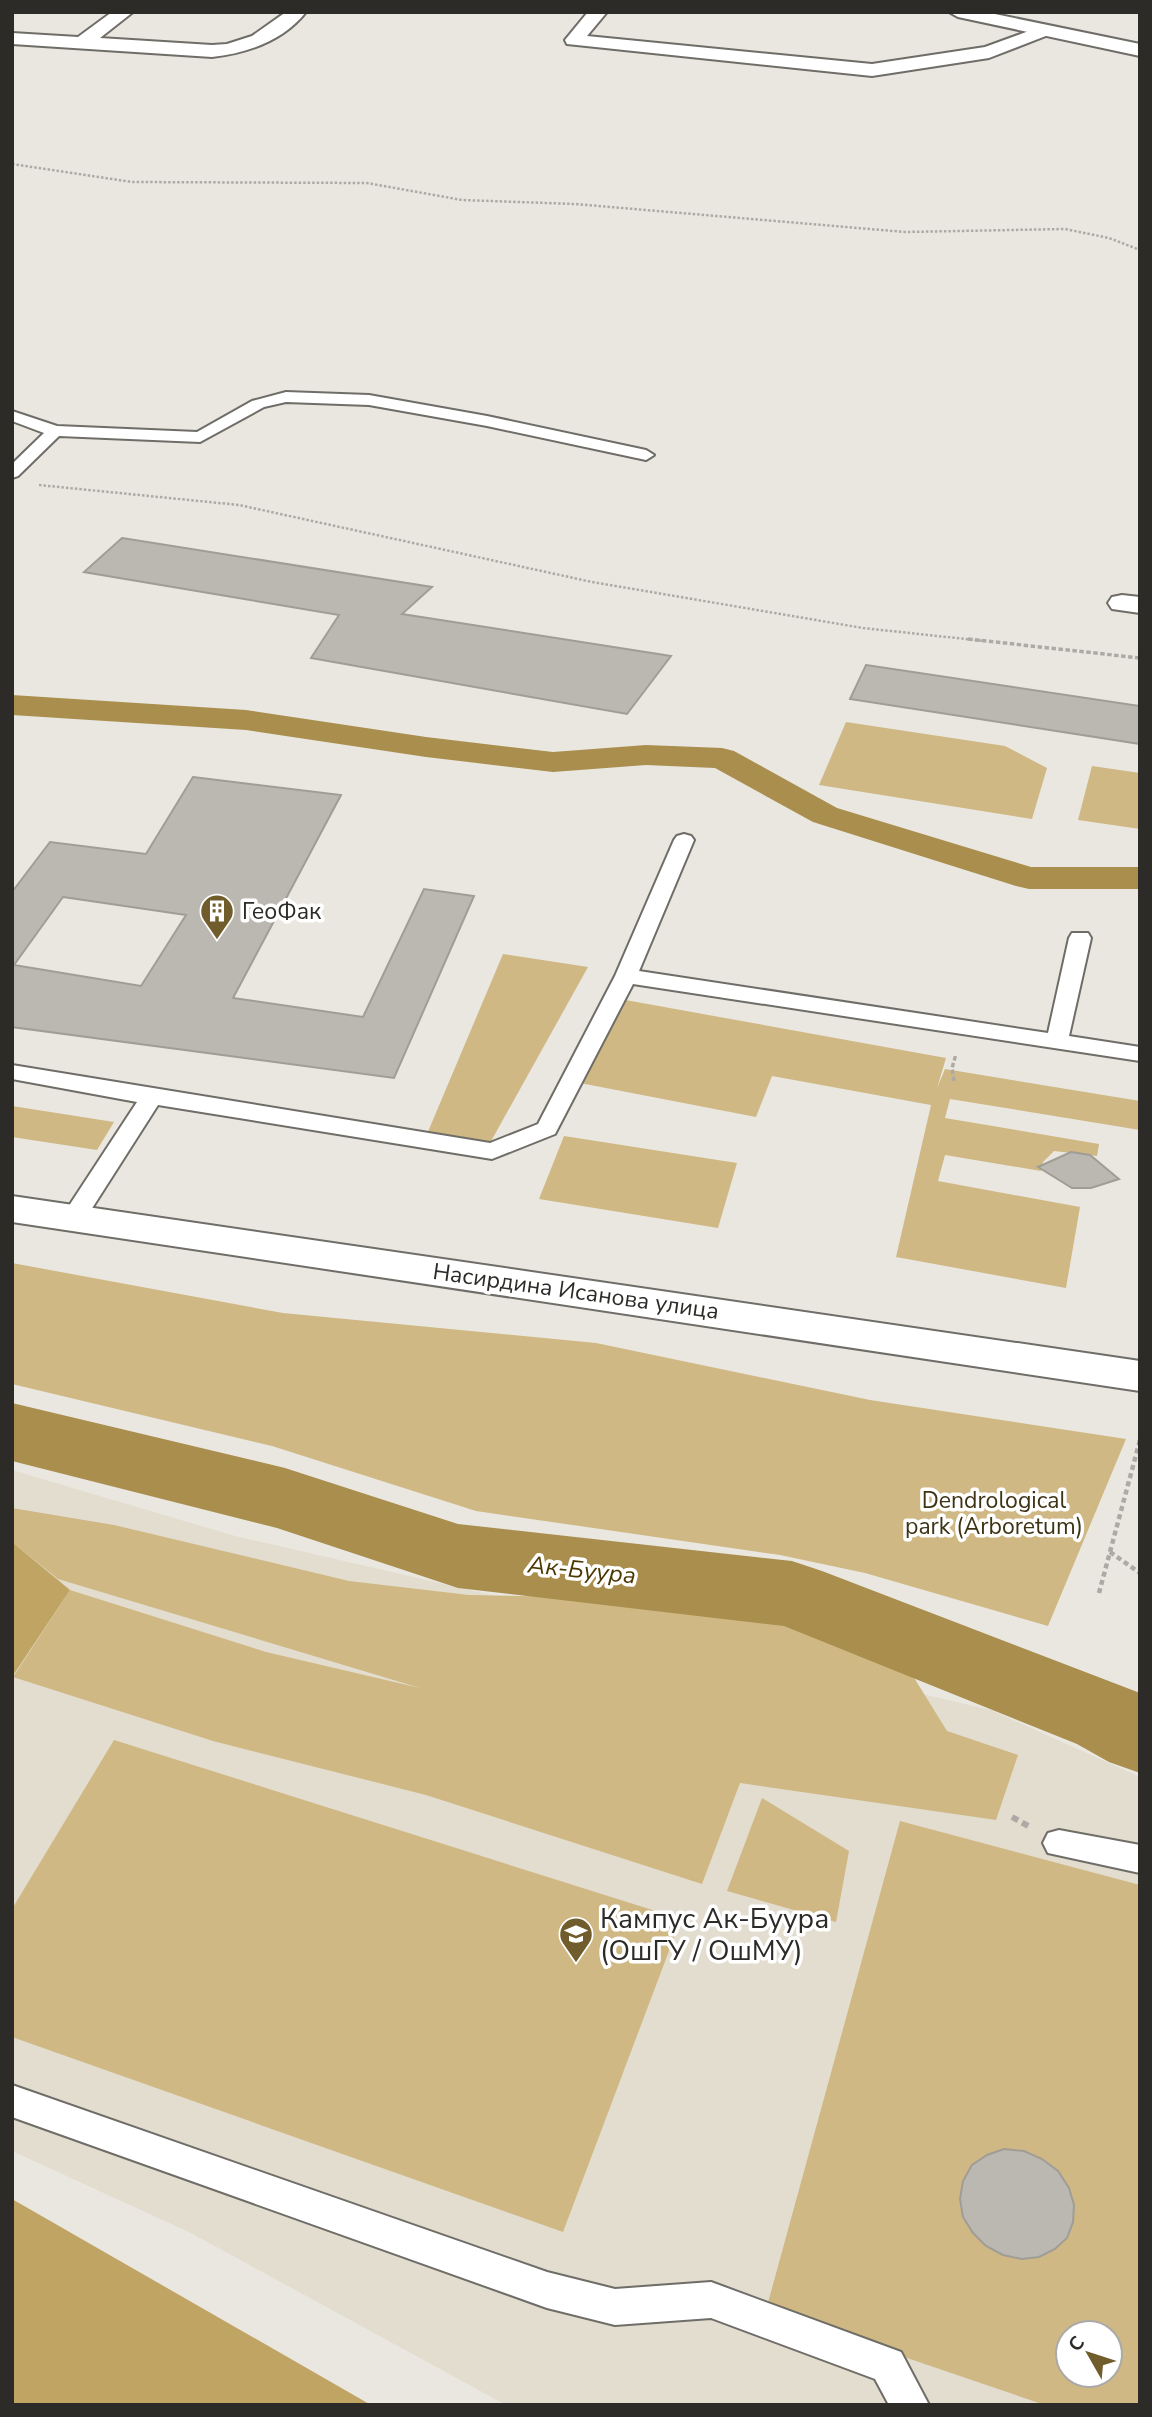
<svg xmlns="http://www.w3.org/2000/svg" width="1152" height="2417" font-family="'Nunito Sans',sans-serif">
<rect width="100%" height="100%" fill="#eae7e0"/>
<!-- built -->
<path fill="#e3ddcf" fill-rule="evenodd" d="M12 1470 235 1536 991 1710 1140 1777V2405H506L191 2233 12 2151ZM1068 2333H1110V2375H1068Z"/>
<!-- green -->
<g fill="#cfb883" fill-rule="evenodd">
<path d="M846 722 1005 746 1047 768 1032 819 819 785Z"/>
<path d="M1092 766 1140 773V829L1078 820Z"/>
<path d="M503 954 588 967 490 1143 427 1134Z"/>
<path d="M620 999 946 1058 937 1088 945 1069 1140 1101V1130L950 1099 945 1118 1099 1144 1097 1156 1054 1151 1043 1162 1041 1171 945 1155 938 1181 1080 1207 1066 1288 896 1257 931 1105 772 1076 756 1117 580 1083Z"/>
<path d="M12 1106 114 1122 97 1150 12 1137Z"/>
<path d="M564 1136 737 1163 718 1228 539 1199Z"/>
<path d="M12 1263 283 1313 596 1343 870 1400 1126 1439 1048 1626 865 1573 780 1555 476 1511 272 1446 12 1384Z"/>
<path d="M12 1508 114 1525 349 1581 469 1595 733 1600 900 1655 947 1731 1018 1755 996 1820 740 1783 702 1884 426 1795 213 1741 13 1677 70 1590 266 1652 420 1688 58 1579 12 1542Z"/>
<path d="M114 1740 681 1919 563 2232 12 2037V1909Z"/>
<path d="M762 1798 849 1851 836 1922 727 1891Z"/>
<path d="M900 1821 1140 1885V2405H1045L766 2310ZM1068 2333H1110V2375H1068Z"/>
</g>
<!-- forest -->
<g fill="#c0a464">
<path d="M12 1542 70 1590 12 1677Z"/>
<path d="M12 2199 371 2405H12Z"/>
</g>
<g fill="none" stroke-linecap="round" stroke-linejoin="round">
<!-- canal -->
<path fill="#a98e4d" fill-rule="evenodd" d="M12 695 246 710 426 737 553 752 646 745 722 748 734 751 837 808 1031 867H1140V889H1029L1016 886 813 822 715 768 646 765 553 772 426 757 246 730 12 715Z"/>
<!-- river -->
<path fill="#a98e4d" fill-rule="evenodd" d="M12 1403 285 1468 458 1524 792 1561 822 1571 1140 1693V1773L1109 1762 1077 1744 784 1626 458 1588 277 1528 12 1461Z"/>
</g>
<!-- building -->
<g fill="#bbb8b1" stroke="#a09d97" stroke-width="2" fill-rule="evenodd">
<path d="M122 538 432 587 402 614 671 656 627 714 311 658 339 615 84 572Z"/>
<path d="M866 665 1140 706V744L850 699Z"/>
<path d="M193 777 341 795 233 998 363 1017 424 889 474 896 394 1078 12 1027V892L50 842 146 854ZM63 897 186 915 141 986 14 965Z"/>
<path d="M1071 1152 1090 1155 1119 1179 1091 1188H1072L1038 1167Z"/>
<path d="M1004 2149 1024 2151 1042 2159 1058 2171 1069 2188 1074 2205 1073 2222 1067 2238 1055 2249 1039 2257 1022 2259 1003 2255 986 2246 973 2233 963 2217 960 2199 963 2181 972 2165 987 2155Z"/>
</g>
<g fill="none" stroke-linecap="round" stroke-linejoin="round">
<!-- service casing -->
<g stroke="#6f6d67" stroke-width="4">
<g id="service">
<path d="M286 392 369 395 487 416 646 450 654 455 646 460 487 426 369 405 286 402 264 407 200 442 59 436 18 476 12 478V464L44 433 12 421V411L57 426 197 432 252 401Z"/>
<path d="M684 834 691 836 694 840 639 971 1048 1033 1069 938 1072 933H1088L1091 938 1069 1036 1140 1047V1061L633 984 555 1134 492 1159 158 1105 82 1224 73 1226 64 1224 61 1218 137 1102 12 1079V1065L490 1143 538 1124 615 976 674 840 677 836Z"/>
<path d="M1059 1830 1140 1845V1873L1048 1853 1043 1843 1048 1833Z"/>
<path d="M12 2085 547 2272 615 2289 711 2282 901 2352 929 2405H889L875 2379 711 2318 615 2325 547 2308 12 2117Z"/>
</g>
</g>
<!-- minor casing -->
<g stroke="#6f6d67" stroke-width="4">
<g id="minor">
<path d="M112 12H133L100 38 212 45 227 44 252 36 286 12H306C283 41 247 53 212 57L12 44V33L78 37Z"/>
<path d="M588 12H607L587 36 872 64 985 47 1045 25 1054 30 1051 34 989 58 872 76 567 44 565 40Z"/>
<path d="M1122 595 1140 597V613L1112 609 1108 603 1112 597Z"/>
</g>
</g>
<!-- tertiary casing -->
<g stroke="#6f6d67" stroke-width="4">
<path id="tertiary" d="M949 12H985L1140 44V56L958 17Z"/>
</g>
<!-- secondary casing -->
<g stroke="#6f6d67" stroke-width="4">
<path id="secondary" d="M12 1196 1140 1361V1391L12 1222Z"/>
</g>
<!-- path-far3 -->
<g stroke="#adaaa5" stroke-width="2.5" stroke-dasharray="2.5 2" stroke-linecap="butt">
<path d="M12 164 132 182 367 183 462 200 575 204 905 232 1065 229 1109 238 1140 250"/>
<path d="M39 485 239 505 592 582 863 628 984 641"/>
</g>
<!-- path-far2 -->
<g stroke="#adaaa5" stroke-width="3.5" stroke-dasharray="4.5 2.5" stroke-linecap="butt">
<path d="M968 639 1140 658"/>
<path d="M954 1081 952 1068 956 1054"/>
</g>
<!-- path-far1 -->
<g stroke="#adaaa5" stroke-width="4.5" stroke-dasharray="5 3.5" stroke-linecap="butt">
<path d="M1110 1552 1140 1573"/>
<path d="M1099 1593 1140 1440"/>
</g>
<!-- path -->
<path stroke="#adaaa5" stroke-width="6" stroke-dasharray="7 4.5" stroke-linecap="butt" d="M1012 1817 1030 1827"/>
<!-- service -->
<use href="#service" fill="#fff" fill-rule="evenodd"/>
<!-- minor -->
<use href="#minor" fill="#fff" fill-rule="evenodd"/>
<!-- tertiary -->
<use href="#tertiary" fill="#fff" fill-rule="evenodd"/>
<!-- secondary -->
<use href="#secondary" fill="#fff" fill-rule="evenodd"/>
</g>
<!-- icons -->
<defs>
<g id="building-pin" transform="scale(1.75)"><path d="M0 17L-7.5 6A9.5 9.5 0 1 1 7.5 6Z" fill="#715d2c" stroke="#fff"/><path d="M-4-6H4V6H1V3H-1V6H-4ZM-2.5-4.3h1.7v1.8h-1.7ZM.8-4.3h1.7v1.8H.8ZM-2.5-1h1.7V.8h-1.7ZM.8-1h1.7V.8H.8Z" fill="#fff"/></g>
<g id="university-pin" transform="scale(1.75)"><path d="M0 17L-7.5 6A9.5 9.5 0 1 1 7.5 6Z" fill="#715d2c" stroke="#fff"/><path d="M0-5L7-2L0 1L-7-2ZM-4 1L0 2.5L4 1V4Q0 6-4 4Z" fill="#fff"/></g>
</defs>
<g fill-rule="evenodd">
<use href="#building-pin" x="217" y="911"/>
<use href="#university-pin" x="576" y="1934"/>
</g>
<g text-anchor="middle" stroke-width="7" stroke-linejoin="round" paint-order="stroke">
<!-- poi labels -->
<g font-size="23" fill="#2c2b28" stroke="#fff" text-anchor="start">
<text x="242" y="919">ГеоФак</text>
</g>
<!-- street labels -->
<g font-size="23" fill="#2c2b28" stroke="#fff">
<text transform="translate(576 1291) rotate(8)" y="8">Насирдина Исанова улица</text>
</g>
<!-- park labels -->
<g font-size="23" fill="#3f3315" stroke="#fff">
<text x="994" y="1508">Dendrological<tspan x="994" dy="26">park (Arboretum)</tspan></text>
</g>
<!-- water labels -->
<g font-size="24" font-style="italic" fill="#4b3801" stroke="#fff">
<text transform="translate(582 1570) rotate(6)" y="8">Ак-Буура</text>
</g>
<!-- near-poi labels -->
<g font-size="28" fill="#2c2b28" stroke="#fff" text-anchor="start">
<text x="600" y="1928">Кампус Ак-Буура<tspan x="600" dy="32">(ОшГУ / ОшМУ)</tspan></text>
</g>
</g>
<!-- border -->
<rect width="1152" height="2417" fill="none" stroke="#2c2b28" stroke-width="28"/>
<!-- north arrow -->
<g transform="translate(1089 2354) rotate(309)"><circle r="33" fill="#ffffff" stroke="#abaaa9" stroke-width="2"/>
<path d="M0-5L12 26L0 18L-12 26Z" fill="#715d2c"/>
<text y="-10" font-size="19" font-weight="bold" text-anchor="middle" fill="#2c2b28">С</text>
</g>
</svg>
